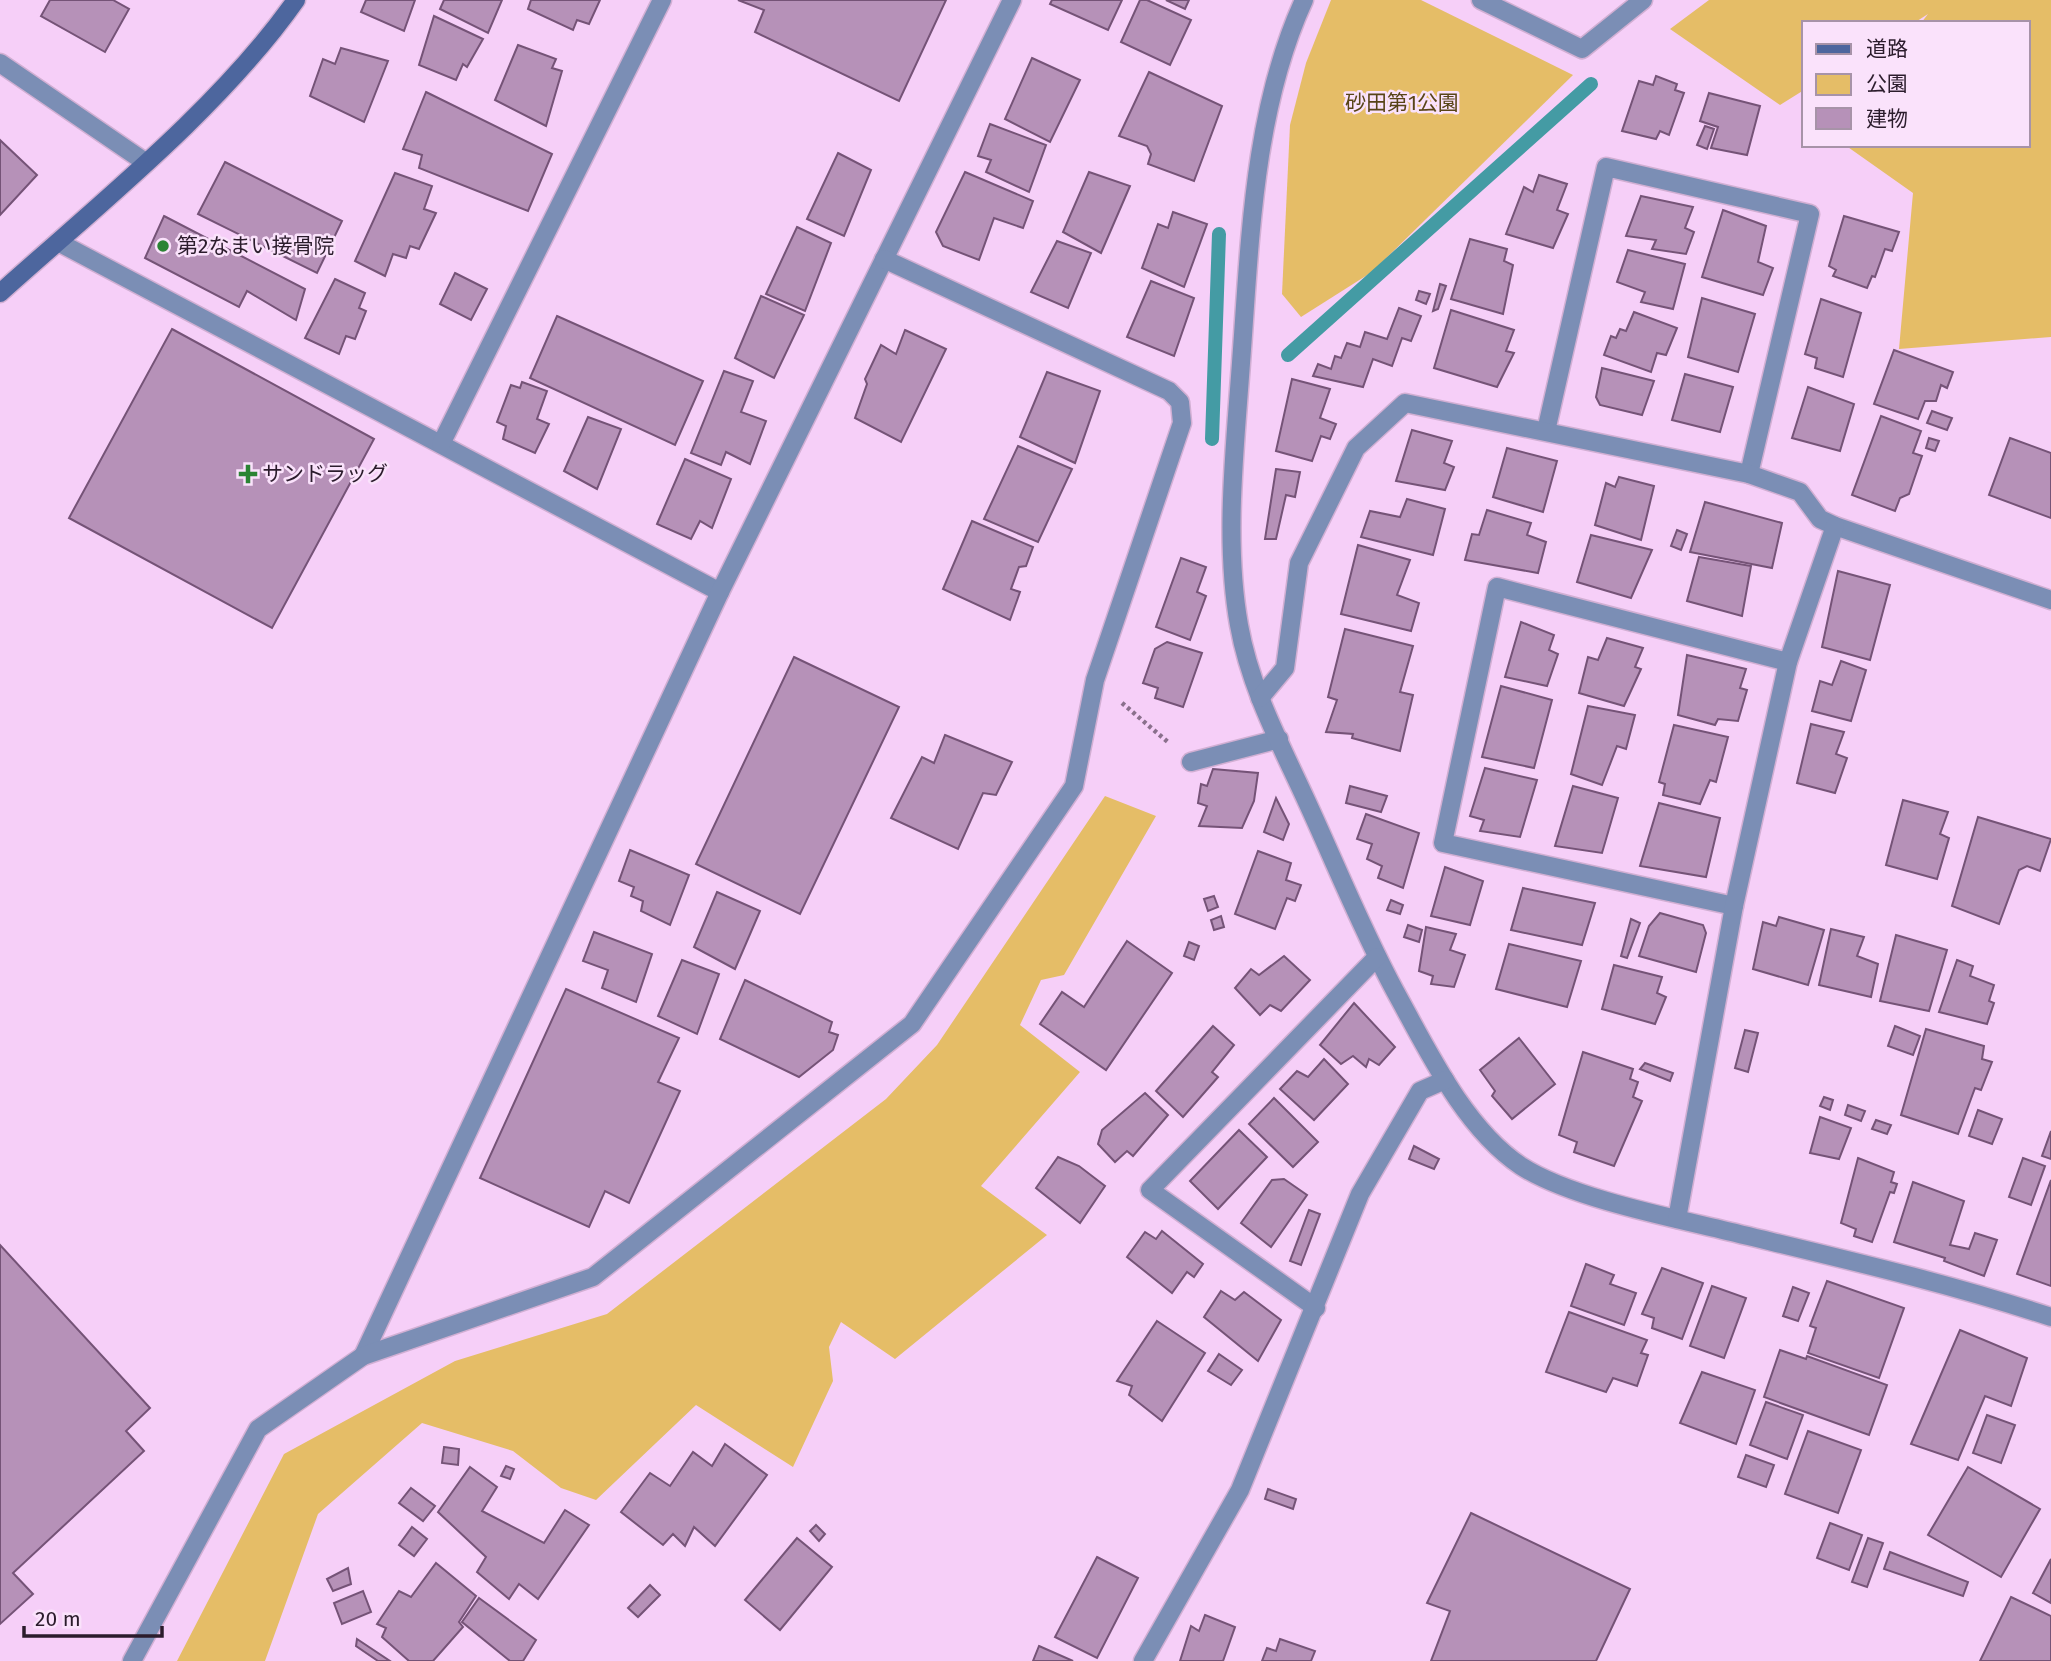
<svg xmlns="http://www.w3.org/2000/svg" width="2051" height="1661" font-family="'Fira Sans','Noto Sans JP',sans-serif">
<rect width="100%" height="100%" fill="#f6cff8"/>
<!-- green -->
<g fill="#e5bd67">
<path d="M1331 0H1421L1573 75 1372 272 1301 317 1282 294 1290 125 1306 63Z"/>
<path d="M1709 0H2051V337L1899 349 1913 193 1845 145H2028V23H1921L1928 14 1914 23H1804V90L1780 105 1670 29Z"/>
<path d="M1105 796 1156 816 1064 975 1041 980 1020 1025 1080 1072 981 1186 1047 1235 895 1359 841 1322 829 1347 833 1381 793 1467 696 1405 596 1500 561 1488 513 1451 422 1423 318 1514 265 1661H177L284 1454 455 1361 607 1314 886 1099 937 1045Z"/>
</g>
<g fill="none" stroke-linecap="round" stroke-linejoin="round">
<!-- stream -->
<g stroke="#449ba4" stroke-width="14">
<path d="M1288 355 1591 84"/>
<path d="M1212 439 1219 234"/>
</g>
</g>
<!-- building -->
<g fill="#b691b8" stroke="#755377" stroke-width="2">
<path d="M50 0H113L129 9 105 52 41 16Z"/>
<path d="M366 0H415L404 31 361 12Z"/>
<path d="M444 0H502L488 33 440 9Z"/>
<path d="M531 0H600L589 24 577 20 573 30 528 9Z"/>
<path d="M738 0H946L899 101 755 32 764 10Z"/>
<path d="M1052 0H1122L1108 30 1050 4Z"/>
<path d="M1140 0H1147L1191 20 1170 65 1121 42Z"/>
<path d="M1166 0H1189L1185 9Z"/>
<path d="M434 16 483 39 467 67 463 64 456 80 419 65Z"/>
<path d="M518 45 556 59 552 68 562 71 546 126 495 100Z"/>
<path d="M341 48 388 61 364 122 310 96 323 59 335 64Z"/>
<path d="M1032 58 1080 80 1050 142 1005 119Z"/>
<path d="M1149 72 1222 106 1194 181 1148 164 1151 154 1147 146 1119 136Z"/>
<path d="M1656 76 1677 84 1675 90 1684 93 1669 135 1660 131 1656 139 1622 131 1639 81 1653 85Z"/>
<path d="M426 92 552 154 528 211 419 168 422 155 403 149Z"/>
<path d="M1709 93 1760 106 1747 155 1711 148 1718 127 1700 121Z"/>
<path d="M990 124 1046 145 1029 192 986 172 991 160 978 156Z"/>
<path d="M1705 126 1714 129 1707 149 1697 145Z"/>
<path d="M0 140 37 175 0 215Z"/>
<path d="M838 153 871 170 844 236 807 219Z"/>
<path d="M225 162 342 221 317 273 198 214Z"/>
<path d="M965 172 1033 201 1023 228 994 218 979 260 943 246 936 232Z"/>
<path d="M1089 172 1130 186 1101 253 1063 232Z"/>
<path d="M395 173 432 186 424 209 436 213 419 249 410 246 406 258 393 254 385 276 355 261Z"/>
<path d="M1539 175 1567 184 1557 210 1568 214 1553 248 1506 234 1524 187 1533 192Z"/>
<path d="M1641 196 1693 207 1685 228 1694 232 1686 254 1652 249 1656 240 1626 236Z"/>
<path d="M1723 210 1766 226 1758 262 1773 268 1763 295 1702 277Z"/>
<path d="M1173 212 1207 224 1184 287 1142 268 1158 224 1168 228Z"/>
<path d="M164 216 305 289 296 320 247 291 239 307 145 258Z"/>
<path d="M1844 216 1899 232 1892 251 1885 249 1875 277 1872 276 1867 288 1833 276 1836 270 1829 266Z"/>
<path d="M797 227 831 243 805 311 766 294Z"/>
<path d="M1470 239 1507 249 1504 261 1513 265 1503 314 1451 299Z"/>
<path d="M1057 241 1091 253 1068 308 1031 292Z"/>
<path d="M1628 250 1685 264 1673 309 1641 302 1645 292 1617 282Z"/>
<path d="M455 273 487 289 471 320 440 304Z"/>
<path d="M335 279 365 293 359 308 366 311 355 339 346 336 339 354 305 338Z"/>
<path d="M1151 281 1194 298 1174 356 1127 337Z"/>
<path d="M1440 284 1446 286 1438 309 1433 311Z"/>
<path d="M1419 291 1430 294 1426 304 1416 300Z"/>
<path d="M761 296 804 315 774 378 735 358Z"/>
<path d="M1702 298 1755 314 1738 372 1688 357Z"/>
<path d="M1821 299 1861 313 1843 377 1815 368 1817 358 1805 354Z"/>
<path d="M1399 308 1421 316 1411 341 1402 338 1392 366 1373 359 1363 387 1313 376 1318 364 1331 369 1335 356 1341 358 1347 343 1360 347 1365 332 1387 339Z"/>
<path d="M1451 310 1514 330 1506 351 1514 353 1497 387 1434 368Z"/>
<path d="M1634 312 1677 328 1666 355 1657 353 1651 372 1604 355 1611 336 1616 338 1620 329 1626 331Z"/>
<path d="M557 316 703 381 675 445 530 378Z"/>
<path d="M172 329 374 439 272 628 69 518Z"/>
<path d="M905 330 946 349 901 442 855 418 867 384 865 379 881 345 896 354Z"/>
<path d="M1894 350 1953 372 1947 388 1941 385 1936 401H1925L1918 419 1874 404Z"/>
<path d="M1602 368 1654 381 1642 415 1600 405 1596 397Z"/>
<path d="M724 371 753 381 741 412 766 421 750 464 726 452 721 465 691 453Z"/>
<path d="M1047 372 1100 391 1075 463 1020 437Z"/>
<path d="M1685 374 1733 387 1720 432 1672 420Z"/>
<path d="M1292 379 1330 389 1320 418 1336 424 1330 439 1321 436 1312 461 1276 451Z"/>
<path d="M522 382 547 391 537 419 549 424 535 453 503 439 506 426 497 422 511 385 520 388Z"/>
<path d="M1808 387 1854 404 1840 451 1792 438Z"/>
<path d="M1932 411 1952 418 1947 430 1927 423Z"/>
<path d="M1881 416 1921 431 1913 453 1922 456 1909 494 1900 498 1895 511 1852 495Z"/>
<path d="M588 417 621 429 597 489 564 471Z"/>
<path d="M1412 430 1452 441 1444 463 1454 467 1445 490 1396 481Z"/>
<path d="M1929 438 1939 441 1935 451 1926 448Z"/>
<path d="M2010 438 2051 453V518L1989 495Z"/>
<path d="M1018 446 1072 469 1038 542 984 519Z"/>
<path d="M1507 448 1557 461 1543 512 1493 497Z"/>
<path d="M685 459 731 479 712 528 700 521 691 539 657 524Z"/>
<path d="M1276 469 1300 472 1295 497 1286 495 1276 539H1265Z"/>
<path d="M1619 477 1654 486 1641 540 1595 525 1606 483 1615 487Z"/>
<path d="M1407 499 1445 509 1433 555 1361 537 1370 511 1400 517Z"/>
<path d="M1705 502 1782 523 1772 568 1690 552Z"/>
<path d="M1487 510 1531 523 1527 535 1546 542 1538 573 1465 560 1472 534 1479 535Z"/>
<path d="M972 521 1033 547 1026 566 1019 567 1011 589 1020 592 1010 620 943 589Z"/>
<path d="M1677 530 1687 534 1681 550 1671 546Z"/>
<path d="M1591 535 1652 550 1631 598 1577 582Z"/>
<path d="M1358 545 1410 560 1397 595 1419 603 1411 631 1341 614Z"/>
<path d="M1699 557 1751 566 1742 616 1687 601Z"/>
<path d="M1181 558 1206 567 1197 592 1206 596 1190 640 1156 627Z"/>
<path d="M1838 571 1890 585 1870 660 1822 647Z"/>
<path d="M1521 622 1554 635 1549 650 1558 654 1547 686 1505 677Z"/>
<path d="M1345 629 1413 646 1400 692 1413 695 1400 751 1352 738 1353 734 1326 732 1337 700 1328 697Z"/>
<path d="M1607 638 1643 648 1635 667 1641 669 1624 706 1579 693 1588 657 1598 660Z"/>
<path d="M1167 642 1202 653 1183 707 1155 698 1158 688 1143 683 1155 649Z"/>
<path d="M1687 655 1746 669 1740 688 1747 690 1738 721 1718 719 1715 725 1678 715Z"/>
<path d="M794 657 899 707 800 914 696 864Z"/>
<path d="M1841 661 1866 670 1851 721 1812 711 1820 681 1832 685Z"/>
<path d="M1501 686 1552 700 1534 768 1482 757Z"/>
<path d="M1588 706 1635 715 1626 749 1617 746 1602 785 1571 774Z"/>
<path d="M1811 724 1844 732 1836 754 1847 758 1835 793 1797 783Z"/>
<path d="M1674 725 1728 737 1716 782 1710 780 1700 804 1663 795 1665 784 1659 782Z"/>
<path d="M945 735 1012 762 996 795 983 793 958 849 891 818 922 757 934 763Z"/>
<path d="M1485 768 1537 780 1520 837 1480 831 1484 820 1470 816Z"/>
<path d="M1213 769 1258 773 1254 801 1242 828 1199 826 1207 806 1198 803 1201 784 1207 786Z"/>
<path d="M1350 786 1387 796 1381 812 1346 803Z"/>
<path d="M1573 786 1618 798 1602 853 1555 846Z"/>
<path d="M1276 798 1289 824 1283 840 1264 832Z"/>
<path d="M1903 800 1948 812 1940 834 1949 838 1937 879 1886 865Z"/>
<path d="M1659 803 1720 818 1706 877 1640 866Z"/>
<path d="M1366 814 1419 833 1403 888 1378 878 1382 866 1367 859 1372 844 1357 839Z"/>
<path d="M1978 817 2051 839 2040 871 2027 866 2019 870 1999 924 1952 906Z"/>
<path d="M630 850 689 875 670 925 641 911 643 901 631 896 634 887 619 881Z"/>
<path d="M1258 851 1291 863 1286 880 1301 885 1295 901 1287 898 1275 929 1235 914Z"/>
<path d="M1445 867 1483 881 1470 925 1431 916Z"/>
<path d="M1523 888 1595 903 1582 945 1511 930Z"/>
<path d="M717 892 760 911 735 969 694 947Z"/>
<path d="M1214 896 1218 907 1208 911 1204 899Z"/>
<path d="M1391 900 1403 905 1400 914 1387 910Z"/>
<path d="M1660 913 1703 925 1706 933 1696 972 1639 956 1649 926Z"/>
<path d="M1221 916 1224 927 1214 930 1211 920Z"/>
<path d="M1779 917 1824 930 1808 985 1753 969 1763 922 1776 926Z"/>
<path d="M1631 919 1640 923 1627 958 1621 956Z"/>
<path d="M1408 925 1422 930 1419 942 1404 937Z"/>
<path d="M1426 927 1456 934 1450 950 1465 955 1454 987 1431 984 1433 976 1419 971Z"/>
<path d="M1831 929 1864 937 1857 956 1878 964 1871 997 1819 985Z"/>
<path d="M594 932 652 954 636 1002 602 988 608 970 583 961Z"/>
<path d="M1896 935 1947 950 1929 1011 1880 1001Z"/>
<path d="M1127 941 1172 973 1106 1070 1040 1024 1062 992 1084 1007Z"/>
<path d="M1189 942 1199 946 1194 960 1184 956Z"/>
<path d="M1509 944 1581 961 1567 1007 1496 989Z"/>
<path d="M1284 956 1310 980 1281 1011 1270 1005 1260 1015 1235 988 1251 969 1259 975Z"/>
<path d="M682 960 719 974 697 1034 658 1016Z"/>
<path d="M1957 960 1973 966 1970 976 1994 985 1989 1001 1994 1003 1987 1024 1939 1012Z"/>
<path d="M1614 965 1662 977 1657 993 1666 997 1655 1024 1602 1009Z"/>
<path d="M745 980 832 1022 829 1032 838 1035 833 1050 799 1077 720 1039Z"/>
<path d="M566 989 679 1038 658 1082 680 1091 629 1203 605 1191 589 1227 480 1178Z"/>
<path d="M1354 1003 1395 1047 1379 1065 1369 1059 1366 1067 1353 1056 1341 1064 1320 1045Z"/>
<path d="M1213 1026 1234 1045 1212 1072 1218 1077 1183 1117 1156 1091Z"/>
<path d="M1895 1026 1920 1036 1913 1055 1888 1046Z"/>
<path d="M1926 1029 1984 1046 1982 1059 1992 1062 1981 1090 1975 1088 1958 1134 1901 1115Z"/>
<path d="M1745 1030 1758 1033 1748 1072 1735 1068Z"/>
<path d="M1519 1038 1555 1084 1512 1119 1492 1096 1495 1091 1480 1070Z"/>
<path d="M1583 1052 1633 1069 1630 1079 1638 1082 1633 1097 1642 1101 1614 1166 1574 1152 1577 1142 1559 1135Z"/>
<path d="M1324 1059 1348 1084 1314 1120 1280 1089 1297 1071 1308 1077Z"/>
<path d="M1645 1063 1673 1073 1670 1081 1640 1069Z"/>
<path d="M1145 1093 1168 1115 1133 1156 1127 1151 1115 1162 1098 1144 1102 1130Z"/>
<path d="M1824 1097 1833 1100 1830 1110 1820 1106Z"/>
<path d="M1274 1098 1318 1142 1293 1167 1249 1124Z"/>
<path d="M1848 1105 1865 1111 1861 1121 1845 1115Z"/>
<path d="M1978 1110 2002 1119 1992 1144 1969 1136Z"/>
<path d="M1820 1117 1851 1128 1839 1159 1810 1153Z"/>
<path d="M1876 1120 1891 1125 1887 1134 1872 1129Z"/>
<path d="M1239 1130 1267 1157 1218 1209 1190 1181Z"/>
<path d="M2051 1131V1159L2042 1156Z"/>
<path d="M1414 1146 1439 1159 1434 1169 1409 1159Z"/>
<path d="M1058 1157 1079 1166 1105 1186 1080 1223 1036 1188Z"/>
<path d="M1858 1158 1894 1172 1891 1182 1897 1184 1894 1193 1890 1192 1872 1242 1854 1236 1856 1229 1841 1223Z"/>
<path d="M2023 1158 2045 1166 2031 1205 2009 1197Z"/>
<path d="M1284 1179 1307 1195 1271 1247 1241 1223 1272 1180Z"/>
<path d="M2051 1180V1286L2017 1274Z"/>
<path d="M1913 1182 1964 1201 1950 1245 1969 1249 1975 1233 1997 1240 1984 1276 1944 1261 1945 1258 1894 1242Z"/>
<path d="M1309 1210 1320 1214 1301 1265 1290 1261Z"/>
<path d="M1162 1231 1203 1264 1194 1277 1187 1272 1172 1293 1127 1257 1145 1232 1156 1239Z"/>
<path d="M0 1245 150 1408 126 1431 144 1451 13 1573 33 1594 0 1624Z"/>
<path d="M1586 1264 1614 1275 1610 1284 1636 1293 1624 1325 1571 1306Z"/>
<path d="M1662 1268 1703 1283 1682 1339 1652 1328 1654 1318 1642 1314Z"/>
<path d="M1827 1281 1904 1308 1879 1378 1808 1353 1816 1328 1810 1326Z"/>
<path d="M1712 1286 1746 1298 1724 1358 1690 1346Z"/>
<path d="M1793 1287 1809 1293 1798 1321 1783 1316Z"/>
<path d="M1221 1291 1235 1300 1244 1292 1281 1320 1258 1361 1204 1317Z"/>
<path d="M1569 1312 1647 1340 1641 1353 1648 1355 1637 1386 1613 1378 1606 1392 1546 1372Z"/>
<path d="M1157 1321 1205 1353 1162 1421 1129 1395 1132 1386 1117 1381Z"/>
<path d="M1960 1330 2027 1358 2011 1406 1985 1396 1958 1460 1911 1444Z"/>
<path d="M1780 1350 1806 1359 1807 1356 1887 1385 1869 1435 1764 1397Z"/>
<path d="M1219 1354 1242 1370 1231 1385 1208 1371Z"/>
<path d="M1702 1372 1755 1390 1736 1444 1680 1423Z"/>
<path d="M1766 1402 1803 1415 1787 1459 1750 1445Z"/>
<path d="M1987 1415 2015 1425 2001 1463 1973 1453Z"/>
<path d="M1808 1431 1861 1450 1838 1513 1785 1494Z"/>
<path d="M725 1444 767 1475 715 1546 694 1527 685 1546 673 1534 663 1545 621 1512 650 1473 670 1486 693 1452 712 1466Z"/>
<path d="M444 1447 459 1449 458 1465 442 1463Z"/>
<path d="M1746 1455 1774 1465 1766 1487 1738 1477Z"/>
<path d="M506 1466 514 1469 510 1479 501 1476Z"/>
<path d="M470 1467 497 1487 482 1511 544 1543 565 1510 589 1525 538 1599 519 1584 509 1599 477 1572 486 1557 438 1512Z"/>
<path d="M1968 1467 2040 1509 2001 1577 1928 1535Z"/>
<path d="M411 1488 435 1506 423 1521 399 1503Z"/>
<path d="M1268 1489 1296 1499 1293 1509 1265 1499Z"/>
<path d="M1471 1513 1630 1589 1596 1661H1431L1450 1611 1427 1603Z"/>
<path d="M1830 1523 1862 1535 1849 1570 1817 1558Z"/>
<path d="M816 1525 825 1534 819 1541 810 1531Z"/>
<path d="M412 1527 427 1539 414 1556 399 1545Z"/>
<path d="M797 1538 832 1567 780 1630 745 1600Z"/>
<path d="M1868 1538 1883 1543 1867 1587 1852 1582Z"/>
<path d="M1890 1552 1968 1582 1963 1596 1884 1569Z"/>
<path d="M1097 1557 1138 1578 1097 1658 1055 1637Z"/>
<path d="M2051 1559V1603L2033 1593Z"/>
<path d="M436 1563 476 1596 459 1622 463 1627 433 1661H409L382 1637 386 1628 377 1624 399 1591 411 1597Z"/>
<path d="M348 1568 351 1584 333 1591 327 1579Z"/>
<path d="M650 1585 660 1595 638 1617 628 1608Z"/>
<path d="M363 1591 371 1612 342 1624 334 1603Z"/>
<path d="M2011 1597 2051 1616V1661H1980Z"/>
<path d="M479 1598 536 1640 523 1661H510L462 1622Z"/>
<path d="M1205 1615 1235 1627 1223 1661H1180L1191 1626 1199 1631Z"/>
<path d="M357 1639 390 1661H378L356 1646Z"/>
<path d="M1280 1639 1315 1651 1311 1661H1262L1267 1648 1276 1651Z"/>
<path d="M1039 1646 1073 1661H1033Z"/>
</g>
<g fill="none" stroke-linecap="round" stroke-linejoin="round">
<!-- lane casing -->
<g stroke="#d1afd3" stroke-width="21">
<path id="lane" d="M1191 762 1279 739"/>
</g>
<!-- street casing -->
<g stroke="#d1afd3" stroke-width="21">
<g id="street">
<path d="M1304 0C1253 111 1250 243 1241 363 1235 448 1224 541 1239 625 1250 688 1281 745 1307 802 1336 865 1362 930 1395 991 1427 1049 1464 1128 1521 1166 1567 1196 1663 1216 1719 1229 1830 1256 1942 1281 2051 1317"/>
<path d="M1481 0 1582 49 1643 0"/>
<path d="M0 63 145 162"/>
<path d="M58 242 720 592"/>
<path d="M1546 431 1606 167 1810 214 1749 474"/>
<path d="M441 444 662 0"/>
<path d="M1260 698 1285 668 1299 563 1356 448 1405 403 1749 474 1800 492 1820 519 1835 526 2051 600"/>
<path d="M1734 906 1443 843 1497 587 1788 662"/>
<path d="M1677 1219 1734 906 1788 662 1835 526"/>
<path d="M1316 1308 1150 1190 1377 957"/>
<path d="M363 1356 720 592 1012 0"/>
<path d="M132 1661 258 1429 363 1356 593 1277 912 1024 1074 786 1095 680 1182 423 1180 402 1169 391 884 259"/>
<path d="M1143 1661 1240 1490 1360 1194 1420 1091 1445 1080"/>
</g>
</g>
<!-- secondary casing -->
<g stroke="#d1afd3" stroke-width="21">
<path id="secondary" d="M0 293C98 205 220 108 296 0"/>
</g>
<!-- path -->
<path stroke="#8a708c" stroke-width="4.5" stroke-dasharray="3.5 3.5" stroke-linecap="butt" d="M1122 703 1169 743"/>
<!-- lane -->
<use href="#lane" stroke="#7b8eb5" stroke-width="18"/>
<!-- street -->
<use href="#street" stroke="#7b8eb5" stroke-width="18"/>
<!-- secondary -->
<use href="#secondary" stroke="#4d669e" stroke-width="18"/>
</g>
<!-- markers -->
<g fill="#2b8434" stroke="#fae2fb" stroke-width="2.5">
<circle cx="163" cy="246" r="7"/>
<path d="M244.5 463.5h7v7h7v7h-7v7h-7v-7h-7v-7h7z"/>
</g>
<g text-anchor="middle" stroke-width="5" stroke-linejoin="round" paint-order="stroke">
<!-- park labels -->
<g font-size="21" fill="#584417" stroke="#fae2fb">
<text x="1402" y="110">砂田第1公園</text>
</g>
<!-- poi labels -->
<g font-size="21" fill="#2b1c2c" stroke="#fae2fb" text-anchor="start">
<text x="177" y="253">第2なまい接骨院</text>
<text x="262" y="481">サンドラッグ</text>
</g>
</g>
<!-- legend -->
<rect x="1802" y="21" width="228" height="126" fill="#fae2fb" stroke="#a793a8" stroke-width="2"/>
<rect x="1816" y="44" width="35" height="10" fill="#4d669e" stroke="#a793a8" stroke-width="2"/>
<text x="1866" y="56" font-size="21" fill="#2b1c2c">道路</text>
<rect x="1816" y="74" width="35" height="21" fill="#e5bd67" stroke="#a793a8" stroke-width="2"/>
<text x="1866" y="91" font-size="21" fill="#2b1c2c">公園</text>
<rect x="1816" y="108" width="35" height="21" fill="#b691b8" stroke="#a793a8" stroke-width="2"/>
<text x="1866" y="126" font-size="21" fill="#2b1c2c">建物</text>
<!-- scale -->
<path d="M24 1626v10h138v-10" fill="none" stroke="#2b1c2c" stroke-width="3.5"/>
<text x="35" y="1626" font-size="21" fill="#2b1c2c" stroke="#fae2fb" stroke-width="5" paint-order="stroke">20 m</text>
</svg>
